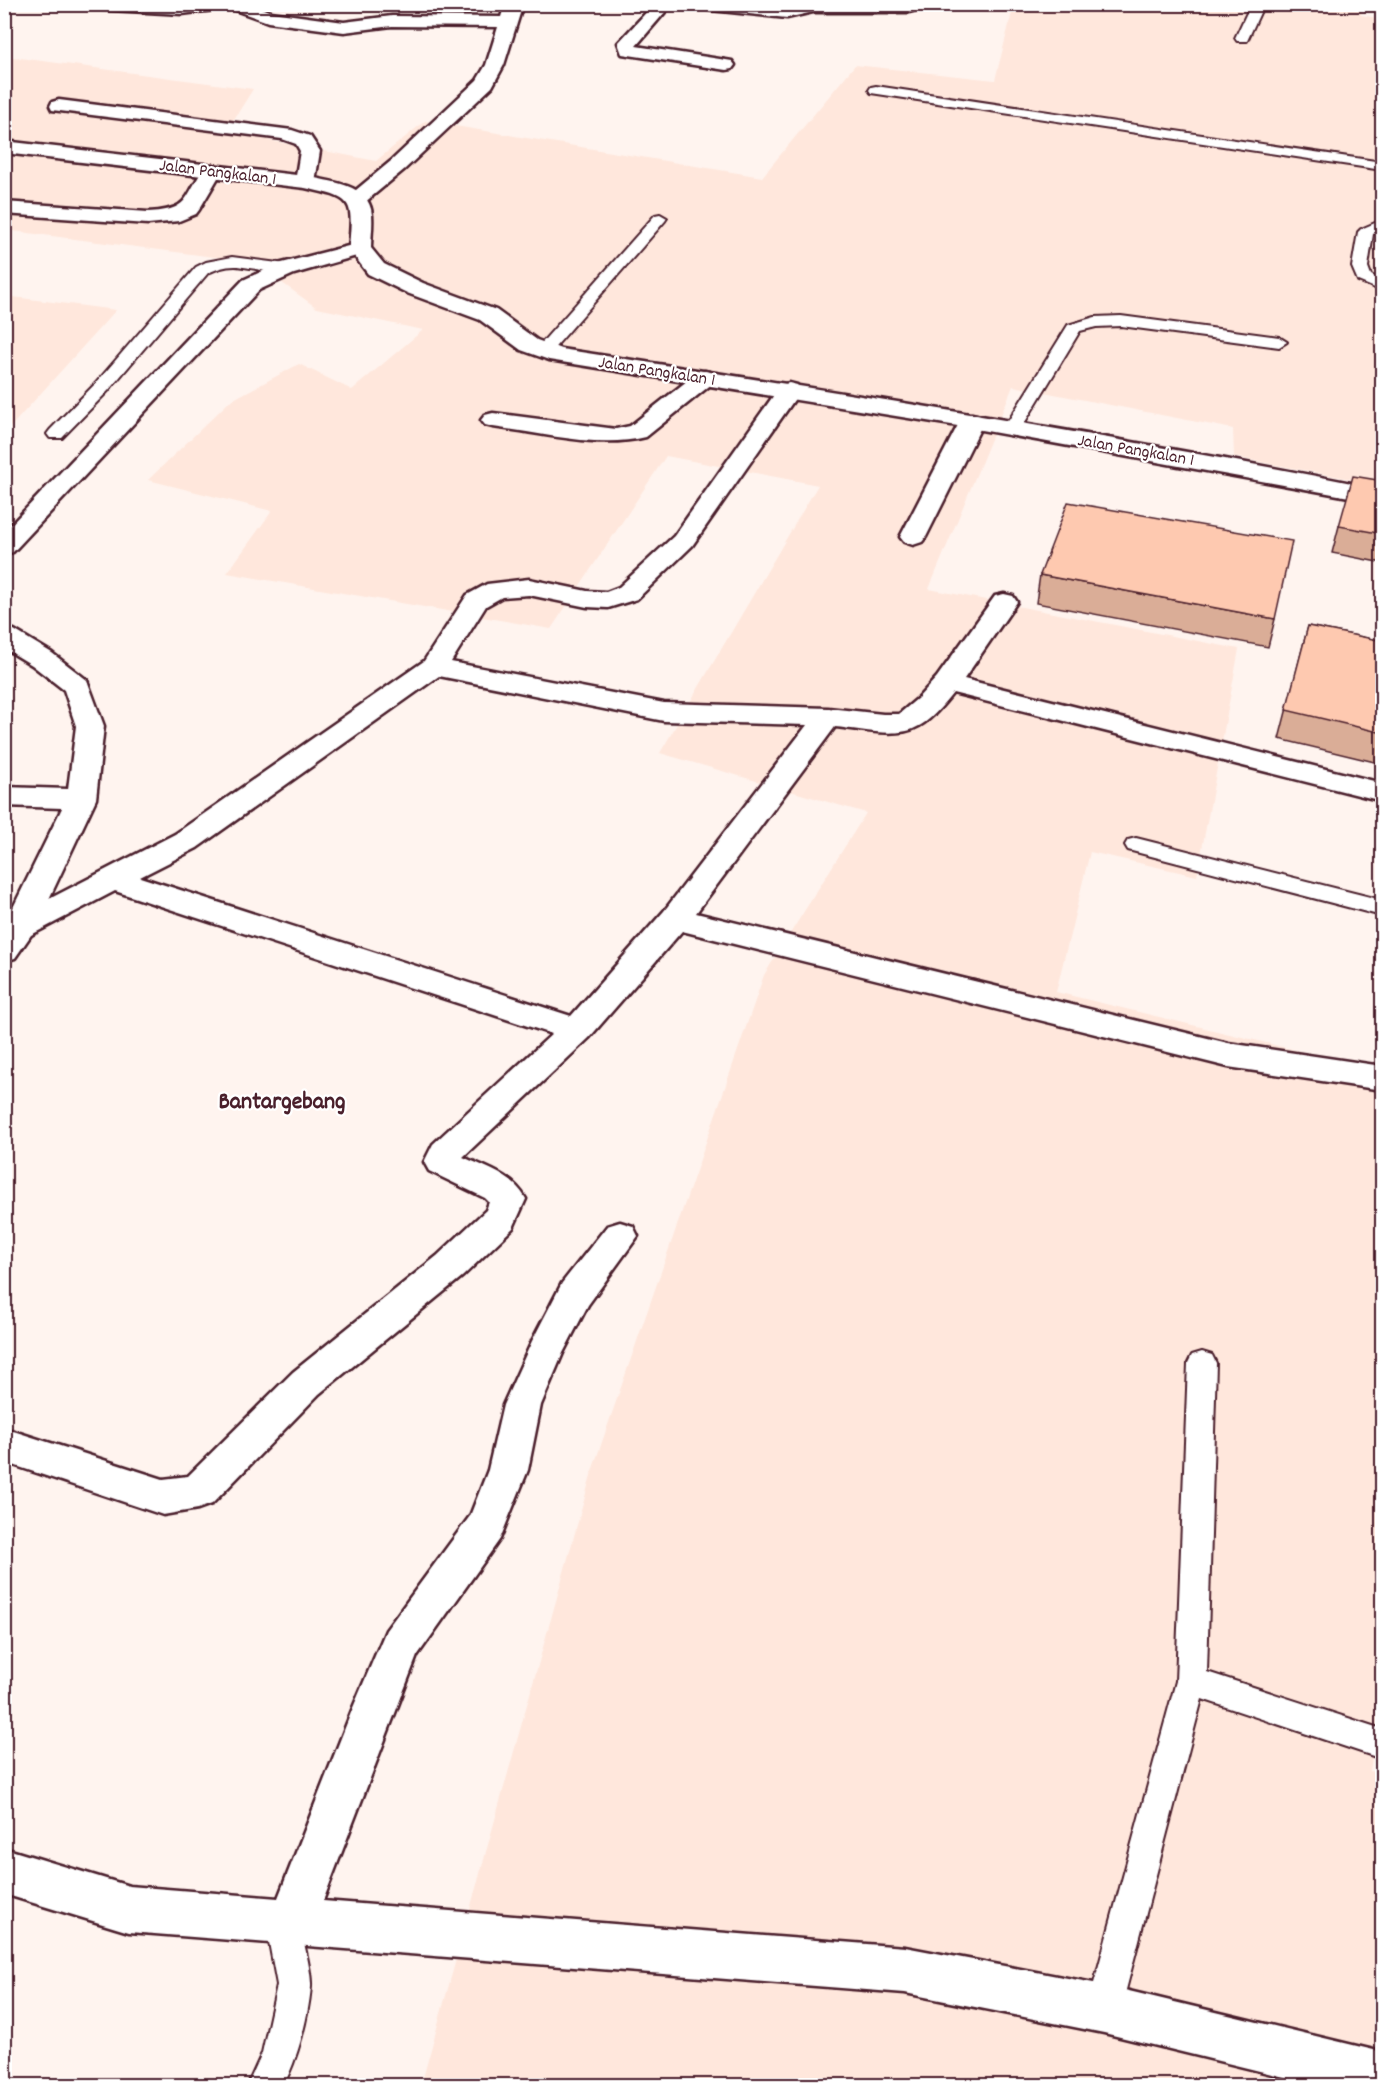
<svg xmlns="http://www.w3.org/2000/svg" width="1387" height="2090" font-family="Dekko,sans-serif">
<rect width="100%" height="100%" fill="#fff4ef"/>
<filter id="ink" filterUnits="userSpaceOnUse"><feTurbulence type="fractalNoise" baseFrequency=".0167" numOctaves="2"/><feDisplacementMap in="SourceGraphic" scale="12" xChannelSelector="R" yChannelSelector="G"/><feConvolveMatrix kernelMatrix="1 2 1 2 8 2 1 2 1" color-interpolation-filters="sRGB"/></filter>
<g filter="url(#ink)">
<!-- built -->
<g fill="#ffe7dc">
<path d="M1363 4 1361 15 1382 19V485L1234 457 1233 429 1013 386 929 589 1239 649 1197 876 1090 852 1056 992 1382 1071V1690L1370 1771 1382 1775V2085H421L593 1468 764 975 866 813 660 753 818 485 666 456 551 629 227 573 272 511 148 480 230 401 299 364 352 390 423 330 317 308 253 262 5 230V56L253 89 226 132 376 161 425 121 762 177 855 65 995 80 1014 5Z"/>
<path d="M5 296 116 310 5 433 4 296Z"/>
</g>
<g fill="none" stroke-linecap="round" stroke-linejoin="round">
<!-- service casing -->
<g stroke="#4a1f2b" stroke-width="4">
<g id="service">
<path d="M1251 4H1264L1247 41H1237L1235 38Z"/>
<path d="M876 86 1382 162V170L871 93 869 90 871 87Z"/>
<path d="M660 214 667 218 665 221 550 353H538L536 350 538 347 655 215Z"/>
<path d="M1382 220V230L1373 234 1368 267 1371 275 1382 280V291L1358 281 1352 267 1358 232 1361 229Z"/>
<path d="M232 257 286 264 294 269C286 278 248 266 235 266 224 266 217 269 208 273L108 391 62 438H50L47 434 50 430 96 383 196 267 206 262Z"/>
<path d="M1121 316 1279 337 1287 342 1279 347 1121 326 1096 327 1080 331 1019 432H1007L1004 428 1068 325 1095 317Z"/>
<path d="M1136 838 1382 900V916L1128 850 1125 845 1128 840Z"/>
<path d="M1202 1352 1212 1355 1216 1363 1207 1672 1382 1729V1759L1202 1699 1121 2009 1116 2021 1104 2026 1092 2021 1087 2009 1176 1681 1188 1363 1192 1355Z"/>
<path d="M282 1904 294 1909C300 1925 312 1970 311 1987 308 2018 298 2058 283 2086H247L262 2053 277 1985 265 1921 270 1909Z"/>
</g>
</g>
<!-- minor casing -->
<g stroke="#4a1f2b" stroke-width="5">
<g id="minor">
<path d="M84 4H251L271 12 344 22 392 16 501 17 505 4H523L504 65 492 87 405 169 364 203H350L347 199 350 195 391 161 477 80 486 65 498 27 392 26 344 32 268 22 229 8 182 14 92 9Z"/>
<path d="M654 4H672L636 46 726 60 732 61 735 65 732 69 726 70 622 54 618 43Z"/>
<path d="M693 4H756L787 8 801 4H924L922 8 909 12H813L787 18 701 9Z"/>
<path d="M59 100 292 130 310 136 320 151 315 182 312 186H298L295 182 300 151 296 144 282 139 52 110 50 106 52 102Z"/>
<path d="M212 165 219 167 222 171 199 210 196 214 179 221 148 224 4 214V202L148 212C191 210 183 198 205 167Z"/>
<path d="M360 243 367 245 371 249 367 253 294 274 259 290 13 552 4 555V532L243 280 278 264Z"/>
<path d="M705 371 713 373 717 378 713 383 646 437C599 449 541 433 493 427L485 425 481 420 485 415 493 413 616 429 630 426 697 373Z"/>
<path d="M789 383 797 385 801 390 692 546 637 599 608 608 587 607 529 595 502 597 486 606 451 662 664 703 828 708 883 714H899L918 698 937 677 995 596 1004 594 1013 596 1017 602 964 679 1382 783V801L953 693C943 705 930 722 915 728 896 738 857 729 835 727L696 913 1228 1043 1382 1066V1090L1228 1067 682 931 589 1038 463 1157C487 1168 513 1175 526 1199L513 1228 463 1276 319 1394 212 1504 198 1509 163 1515 4 1462V1428L163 1479 188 1476 293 1372 437 1256 486 1210 489 1202 485 1198 429 1171 424 1162 433 1144 552 1034 115 891 31 935 15 958 4 961V926L62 808 4 806V787L68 789 76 726 64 690 32 665 4 648V628L14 630 52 653 87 680 104 726 96 799 49 899 175 834 424 661 467 595 487 584 529 579 587 591 606 592 619 587 674 536 781 385ZM439 676 664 721 807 725 664 911 571 1016 140 877 197 848Z"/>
<path d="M972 414 980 416 984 421 926 537 922 542 913 545 904 542 900 537 960 421 964 416Z"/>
<path d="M620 1222 633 1226 638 1236 588 1305 563 1353 541 1405 528 1470 500 1539 417 1656 323 1901 905 1947 1104 1985 1382 2052V2086H1321L1104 2033 905 1993 129 1932 4 1894V1848L129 1886 278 1898 352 1710 386 1630 470 1516 488 1470 503 1405 532 1341 562 1283 607 1226Z"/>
</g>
</g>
<!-- secondary casing -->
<g stroke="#4a1f2b" stroke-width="5">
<path id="secondary" d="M4 141 305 176C329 182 370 183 372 215 373 226 371 238 371 248L384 264 423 283 496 310 537 340 561 349C836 391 1110 435 1382 489V503L970 428 549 360 521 350 480 320 407 293 368 274 349 249C353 199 354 199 305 188L4 153Z"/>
</g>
<!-- service -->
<use href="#service" fill="#fff" fill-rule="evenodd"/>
<!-- minor -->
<use href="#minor" fill="#fff" fill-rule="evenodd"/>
<!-- secondary -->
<use href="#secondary" fill="#fff" fill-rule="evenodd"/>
</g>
<!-- wall -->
<g fill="#daad97" stroke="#4a1f2b" stroke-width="1.5">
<path d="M1383 481V563L1332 553 1339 526Z"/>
<path d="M1040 575 1275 619 1268 647 1036 603Z"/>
<path d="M1308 626 1383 641V764L1279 739Z"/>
</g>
<!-- building -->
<g fill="#fec9b0" stroke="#4a1f2b" stroke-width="1.5">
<path d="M1353 476 1383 481V534L1339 526Z"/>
<path d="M1068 502 1292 541 1275 619 1040 575Z"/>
<path d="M1308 626 1383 641V733L1286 710Z"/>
</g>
</g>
<g text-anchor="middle" stroke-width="4.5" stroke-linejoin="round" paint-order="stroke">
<!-- far-street labels -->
<g font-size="18" fill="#4a1f2b" stroke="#fff">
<text transform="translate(218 171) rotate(7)" y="6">Jalan Pangkalan 1</text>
<text transform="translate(657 370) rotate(9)" y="6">Jalan Pangkalan 1</text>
<text transform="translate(1136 449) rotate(10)" y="6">Jalan Pangkalan 1</text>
</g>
<!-- quarter labels -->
<g font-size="24" font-weight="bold" fill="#4a1f2b" stroke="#fff">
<text x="282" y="1108">Bantargebang</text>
</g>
</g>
<!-- margin -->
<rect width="1387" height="2090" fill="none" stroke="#fff" stroke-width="24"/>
<rect x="12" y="12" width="1363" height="2066" fill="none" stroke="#4a1f2b" stroke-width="2" filter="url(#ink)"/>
</svg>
